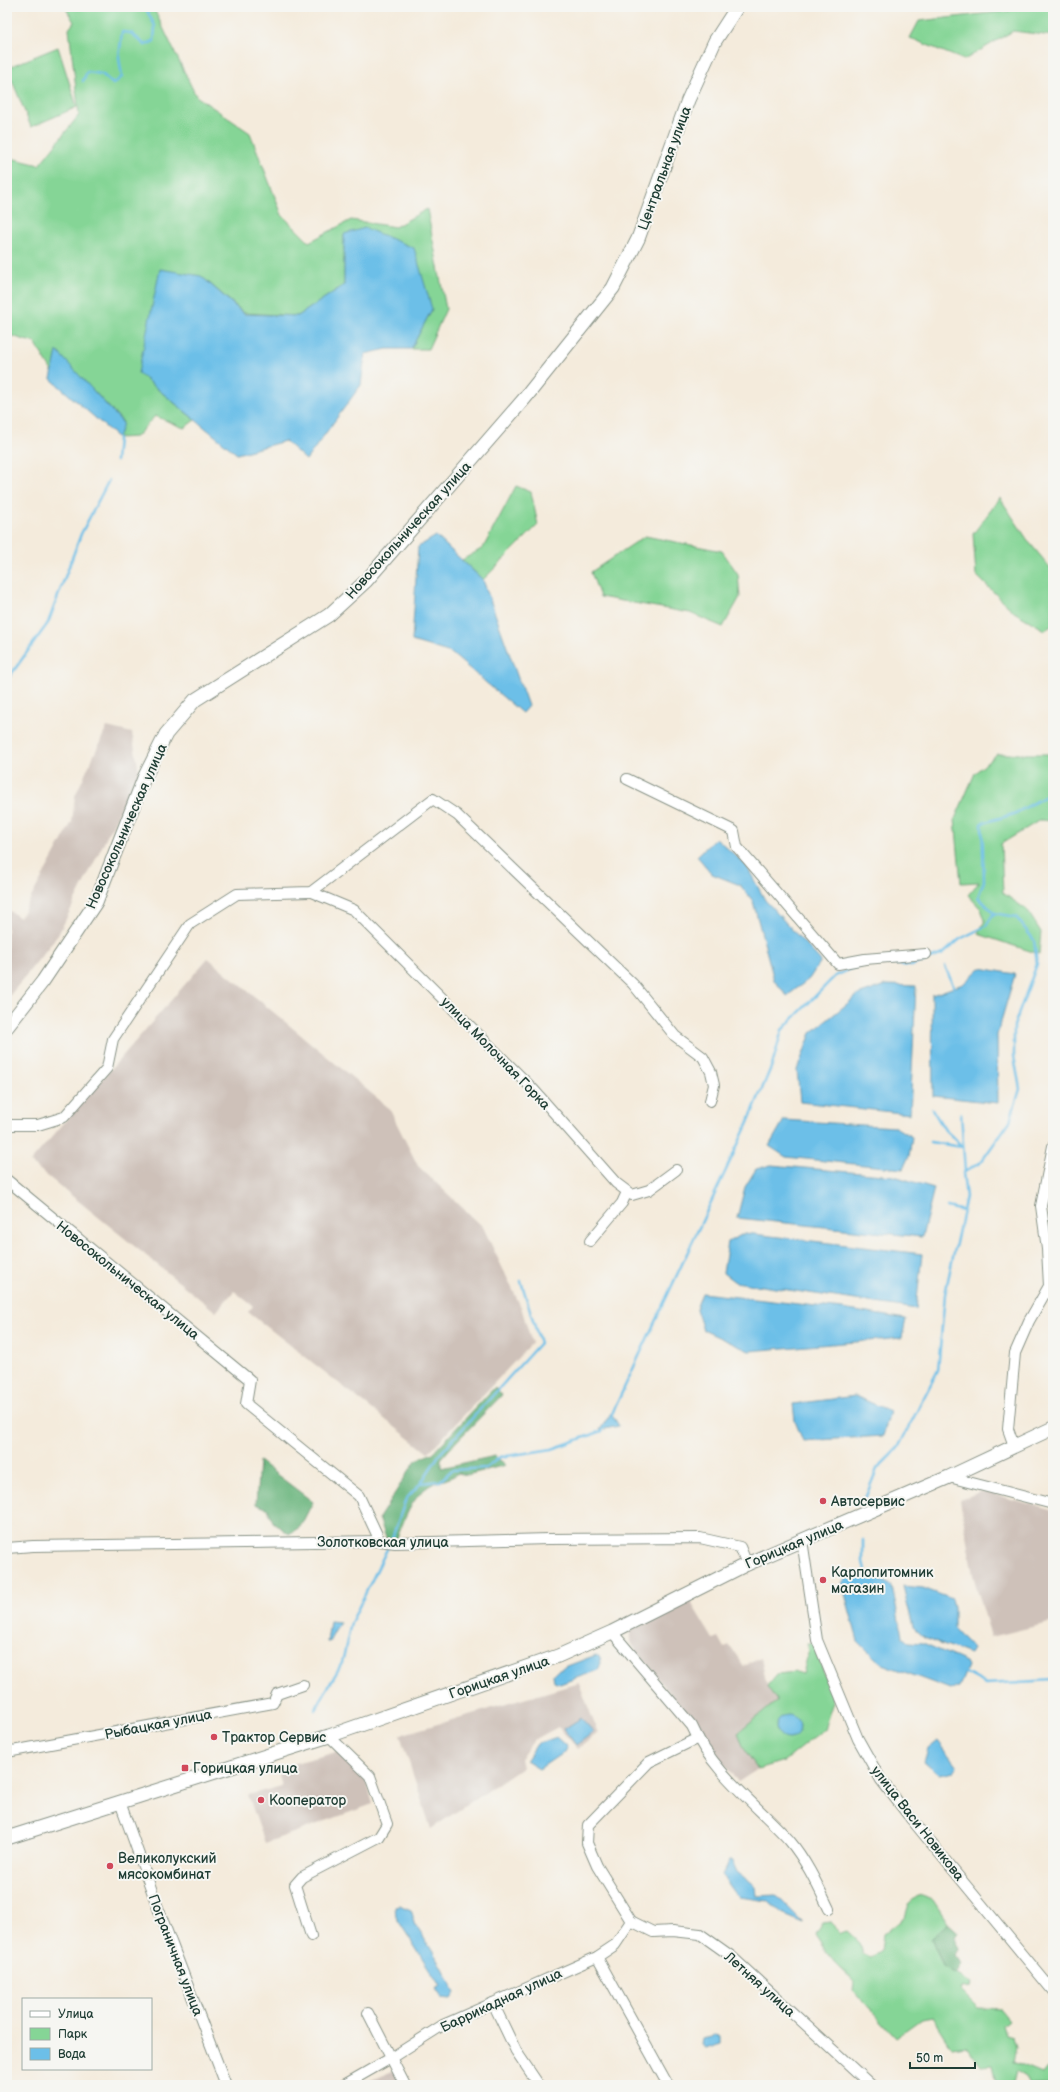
<svg xmlns="http://www.w3.org/2000/svg" width="1060" height="2092" font-family="'Balsamiq Sans',sans-serif">
<rect width="100%" height="100%" fill="#f6f6f2"/>
<filter id="ink" filterUnits="userSpaceOnUse"><feTurbulence type="fractalNoise" baseFrequency=".025" numOctaves="2"/><feDisplacementMap in="SourceGraphic" scale="8" xChannelSelector="R" yChannelSelector="G"/><feConvolveMatrix kernelMatrix="1 2 1 2 8 2 1 2 1" color-interpolation-filters="sRGB"/></filter>
<filter id="wash" filterUnits="userSpaceOnUse"><feTurbulence type="fractalNoise" baseFrequency=".012" numOctaves="4" result="noise"/><feDisplacementMap in="SourceGraphic" scale="16" xChannelSelector="R" yChannelSelector="G"/><feGaussianBlur stdDeviation="0.9" result="paint"/><feColorMatrix in="noise" values="0 0 0 0 0 0 0 0 0 0 0 0 0 0 0 0 0 1.4 0 .05"/><feComposite in="paint" operator="in"/></filter>
<g filter="url(#wash)">
<rect width="100%" height="100%" fill="#f4ebdc"/>
<!-- industrial -->
<g fill="#cec1b9">
<path d="M107 727 132 733 139 772 58 935 7 999V909L20 918 72 822 75 796Z"/>
<path d="M208 958 389 1108 418 1166 483 1227 521 1307 532 1343 428 1453 248 1312 253 1306 234 1291 216 1312 30 1162Z"/>
<path d="M982 1491 1051 1510 1053 1515V1622L991 1637 973 1575 960 1500Z"/>
<path d="M690 1601 713 1639 718 1637 724 1648 729 1645 744 1666 761 1658 767 1686 777 1701 746 1752 758 1769 738 1782 630 1642 631 1631Z"/>
<path d="M579 1683 598 1733 578 1749 558 1727 534 1740 520 1759 522 1767 431 1829 400 1735Z"/>
<path d="M340 1751 366 1780 373 1804 265 1843 248 1795 282 1786 277 1768Z"/>
<path d="M397 2069 404 2085H360Z"/>
</g>
<!-- green -->
<g fill="#85d596" stroke="#528965">
<path d="M65 7H153L196 96 250 133 282 215 309 242 351 220 395 227 427 209 446 309 428 349H411L432 309 344 234V285L298 316 244 313 201 276 138 373 195 420 184 428 155 416 136 437 118 438 123 422 57 352 53 373 35 343 12 336 7 340V157L39 165 79 115 69 29 74 22Z"/>
<path d="M1014 7H1053V36L1013 31 964 60 910 38 919 21 1009 11Z"/>
<path d="M58 47 77 107 31 127 7 68Z"/>
<path d="M516 486 531 492 538 525 483 580 462 560 483 548Z"/>
<path d="M1000 498 1029 542 1053 571V625L1045 630 1014 612 976 575 973 534Z"/>
<path d="M645 536 722 551 738 574 740 597 723 627 690 613 600 597 591 572Z"/>
<path d="M997 754H1053V821L1040 820 1001 844 1003 893 1027 910 1041 932 1039 954 978 934 985 920 981 909 968 895 979 882 961 883 955 819 975 773Z"/>
<path d="M807 1643H814L833 1702 824 1729 784 1761 758 1769 746 1752 738 1733 777 1701 767 1686 777 1674 796 1672 803 1674 808 1653Z"/>
<path d="M919 1895 933 1900 948 1923 931 1939 943 1966 972 1982 969 1988 962 1986 960 1990 978 2008 1000 2009 1009 2020 1003 2025 1006 2035 1013 2037 1016 2047 1013 2062 1042 2074 1049 2065 1053 2064V2085H1030L1026 2078 1016 2072 1013 2084 1003 2085 997 2083 993 2065 981 2066 966 2045 952 2047 933 2017 921 2019 896 2037 853 1990 854 1982 836 1965 816 1935 823 1924 831 1923 841 1933 847 1931 860 1943 863 1954 871 1957 881 1951 883 1934 904 1917 908 1904Z"/>
</g>
<!-- forest -->
<g fill="#6cb67f" stroke="#467a5a">
<path d="M495 1387 502 1395 454 1444 441 1459V1468L495 1456 506 1465 467 1475 458 1473C449 1481 438 1480 429 1486 411 1497 404 1522 396 1540L386 1538 379 1518 416 1460 433 1453Z"/>
<path d="M259 1461 313 1502 300 1527 289 1534 273 1522 268 1509 256 1504Z"/>
<path d="M948 1923 958 1932 955 1937 958 1949 955 1955 962 1964 956 1974 943 1966 931 1939Z"/>
</g>
<!-- water -->
<g fill="#6cbfe8" stroke="#467e8e">
<path d="M365 228 414 248 432 309 411 349H387L365 354 361 385 306 460 285 441 237 454 138 373 160 269 201 276 244 314 298 316 344 285V234Z"/>
<path d="M57 351 123 423 118 438 51 379Z"/>
<path d="M436 536 483 580 528 706 522 713 451 653 412 641 418 547Z"/>
<path d="M716 838 746 865 765 900 821 961 809 979 787 996 774 980 753 901 740 885 712 874 697 856Z"/>
<path d="M980 968 1015 974 997 1035 998 1103 933 1096 932 995 963 984Z"/>
<path d="M886 985 916 986 910 1114 800 1102 797 1070 811 1033 858 995Z"/>
<path d="M784 1120 895 1127 912 1137 909 1156 903 1169 786 1157 769 1146Z"/>
<path d="M771 1165 894 1176 934 1188 922 1237 737 1218 745 1187 756 1169Z"/>
<path d="M745 1233 922 1254 916 1309 735 1282 723 1273 728 1242Z"/>
<path d="M702 1293 842 1309 906 1319 902 1338 749 1351 703 1330 696 1309Z"/>
<path d="M855 1396 890 1411 883 1436 803 1441 795 1421 793 1404Z"/>
<path d="M611 1413 619 1426 600 1430Z"/>
<path d="M858 1575H874L892 1586 902 1636 909 1642 923 1643 966 1662 968 1666 959 1687 950 1689 883 1664 874 1657 858 1641 842 1583 845 1579Z"/>
<path d="M903 1586 923 1588 952 1599 954 1607V1628L973 1649 970 1654 924 1637 913 1627Z"/>
<path d="M330 1621 340 1622 329 1642H327Z"/>
<path d="M596 1655 600 1657 601 1663 598 1670 560 1684 554 1682 553 1674 557 1670Z"/>
<circle cx="788" cy="1727" r="12"/>
<path d="M581 1718 594 1732 576 1745 564 1729Z"/>
<path d="M557 1737 567 1746 564 1752 539 1769 526 1761 537 1744Z"/>
<path d="M938 1741 957 1766 954 1772 939 1775 924 1762 928 1749Z"/>
<path d="M729 1861H732L737 1872 756 1887 757 1896 776 1895 804 1923 782 1914 768 1901 738 1897 722 1875Z"/>
<path d="M399 1905 411 1910 416 1926 442 1966 455 1993 451 1999 441 1998 435 1989 440 1986 396 1917 395 1906Z"/>
<path d="M716 2034 721 2036V2043L705 2048 701 2045 702 2039 712 2037Z"/>
</g>
<g fill="none" stroke-linecap="round" stroke-linejoin="round">
<!-- stream -->
<g stroke="#6cbfe8" stroke-width="2.5">
<path d="M83 81 87 72 102 74 113 84 122 77 119 58 122 32 131 33 145 45 154 41 155 26 145 7"/>
<path d="M116 461 118 438"/>
<path d="M7 680 48 623 81 534 109 480"/>
<path d="M881 962 911 966 943 954 960 939 986 926 994 913"/>
<path d="M945 966 955 990"/>
<path d="M932 1109 945 1130 963 1147"/>
<path d="M961 1113 965 1172"/>
<path d="M930 1142 962 1147"/>
<path d="M947 1207 963 1211"/>
<path d="M611 1416 747 1125 772 1065 782 1030 835 976 864 963"/>
<path d="M421 1483 439 1455 540 1343 521 1281"/>
<path d="M864 1501 877 1469 898 1448 938 1370 945 1294 966 1197 963 1173 981 1162 1010 1121 1020 1089 1014 1056V1026L1037 964 1034 940 1016 917 994 913 978 897 984 881 982 823 1014 814 1053 792"/>
<path d="M863 1540V1562L867 1577"/>
<path d="M391 1541 406 1499 421 1483 440 1481 452 1470 486 1468 500 1457 552 1449 602 1431 604 1428"/>
<path d="M962 1671 986 1684 1053 1680"/>
<path d="M315 1710 342 1663 351 1623 389 1545"/>
</g>
</g>
</g>
<g filter="url(#ink)">
<g fill="none" stroke-linecap="round" stroke-linejoin="round">
<!-- minor casing -->
<g stroke="#8a9488" stroke-width="12">
<g id="minor">
<path d="M627 779 734 831 737 847 838 964 865 959 926 954"/>
<path d="M311 892 354 910 533 1089 616 1183 632 1195 649 1190 676 1170"/>
<path d="M7 1123 9 1125H38L64 1117 107 1068 113 1039 190 924 237 894 311 892 433 799 457 815 633 984 675 1036 703 1057 711 1072 714 1085 710 1101"/>
<path d="M7 1180 250 1380 246 1404 359 1496 380 1541"/>
<path d="M590 1241 622 1203 627 1192"/>
<path d="M1014 1446 1008 1429 1015 1353 1029 1321 1049 1286 1047 1249 1041 1206 1053 1146"/>
<path d="M949 1477 1053 1504"/>
<path d="M802 1540 817 1640 858 1739 881 1780 912 1820 1053 1991"/>
<path d="M7 1548 33 1546 380 1541 395 1543 548 1539 700 1538 740 1547 747 1564"/>
<path d="M612 1632 692 1726C712 1772 756 1804 789 1840 806 1860 818 1886 829 1909"/>
<path d="M7 1752 273 1703 277 1694 303 1685"/>
<path d="M120 1802 158 1908 226 2085"/>
<path d="M631 1921 653 1932 673 1931 700 1934 731 1956 871 2085"/>
<path d="M631 1921 597 1866 587 1843 588 1825 649 1762 698 1738"/>
<path d="M311 1936 295 1885 302 1877 379 1837 387 1824 370 1776 329 1736"/>
<path d="M597 1957 668 2085"/>
<path d="M493 2003 516 2051 539 2085"/>
<path d="M368 2013 405 2085"/>
<path d="M344 2085 391 2058 443 2025 597 1957 615 1945 631 1921"/>
</g>
</g>
<!-- major casing -->
<g stroke="#8a9488" stroke-width="15">
<g id="major">
<path d="M7 1027 43 981 96 902 144 778 166 734 195 700 329 615 366 581 525 398 613 288 638 239 688 100 715 41 737 7"/>
<path d="M7 1838 329 1736 558 1656 612 1632 747 1564 949 1477 1053 1428"/>
</g>
</g>
<!-- minor -->
<use href="#minor" stroke="#fff" stroke-width="10"/>
<!-- major -->
<use href="#major" stroke="#fff" stroke-width="13"/>
</g>
</g>
<!-- markers -->
<g fill="#d1495b" stroke="#f6f6f2" stroke-width="1.5">
<circle cx="823" cy="1501" r="4"/>
<circle cx="823" cy="1580" r="4"/>
<circle cx="214" cy="1737" r="4"/>
<rect x="181" y="1764" width="8" height="8" rx="2"/>
<circle cx="261" cy="1800" r="4"/>
<circle cx="110" cy="1866" r="4"/>
</g>
<g text-anchor="middle" stroke-width="4" stroke-linejoin="round" paint-order="stroke">
<!-- street labels -->
<g font-size="14" fill="#1f3d34" stroke="#f6f6f2">
<text transform="translate(664 168) rotate(-70)" y="5">Центральная улица</text>
<text transform="translate(408 530) rotate(-48)" y="5">Новосокольническая улица</text>
<text transform="translate(126 826) rotate(-66)" y="5">Новосокольническая улица</text>
<text transform="translate(496 1053) rotate(46)" y="5">улица Молочная Горка</text>
<text transform="translate(128 1280) rotate(39)" y="5">Новосокольническая улица</text>
<text x="383" y="1547">Золотковская улица</text>
<text transform="translate(794 1544) rotate(-23)" y="5">Горицкая улица</text>
<text transform="translate(499 1677) rotate(-19)" y="5">Горицкая улица</text>
<text transform="translate(158 1724) rotate(-11)" y="5">Рыбацкая улица</text>
<text transform="translate(918 1823) rotate(52)" y="5">улица Васи Новикова</text>
<text transform="translate(176 1955) rotate(69)" y="5">Пограничная улица</text>
<text transform="translate(760 1984) rotate(42)" y="5">Летняя улица</text>
<text transform="translate(501 2000) rotate(-25)" y="5">Баррикадная улица</text>
</g>
<!-- poi labels -->
<g font-size="14" fill="#1f3d34" stroke="#f6f6f2" text-anchor="start">
<text x="831" y="1506">Автосервис</text>
<text x="831" y="1577">Карпопитомник<tspan x="831" dy="16">магазин</tspan></text>
<text x="222" y="1742">Трактор Сервис</text>
<text x="193" y="1773">Горицкая улица</text>
<text x="269" y="1805">Кооператор</text>
<text x="118" y="1863">Великолукский<tspan x="118" dy="16">мясокомбинат</tspan></text>
</g>
</g>
<!-- margin -->
<rect width="1060" height="2092" fill="none" stroke="#f6f6f2" stroke-width="24"/>
<!-- legend -->
<rect x="22" y="1998" width="130" height="72" fill="#f6f6f2" stroke="#a0aca6"/>
<rect x="30" y="2011" width="20" height="6" fill="#ffffff" stroke="#a0aca6"/>
<text x="58" y="2018" font-size="12" fill="#1f3d34">Улица</text>
<rect x="30" y="2028" width="20" height="12" fill="#85d596" stroke="#a0aca6"/>
<text x="58" y="2038" font-size="12" fill="#1f3d34">Парк</text>
<rect x="30" y="2048" width="20" height="12" fill="#6cbfe8" stroke="#a0aca6"/>
<text x="58" y="2058" font-size="12" fill="#1f3d34">Вода</text>
<!-- scale -->
<path d="M910 2062v6h65v-6" fill="none" stroke="#1f3d34" stroke-width="2"/>
<text x="916" y="2062" font-size="12" fill="#1f3d34" stroke="#f6f6f2" stroke-width="3" paint-order="stroke">50 m</text>
</svg>
